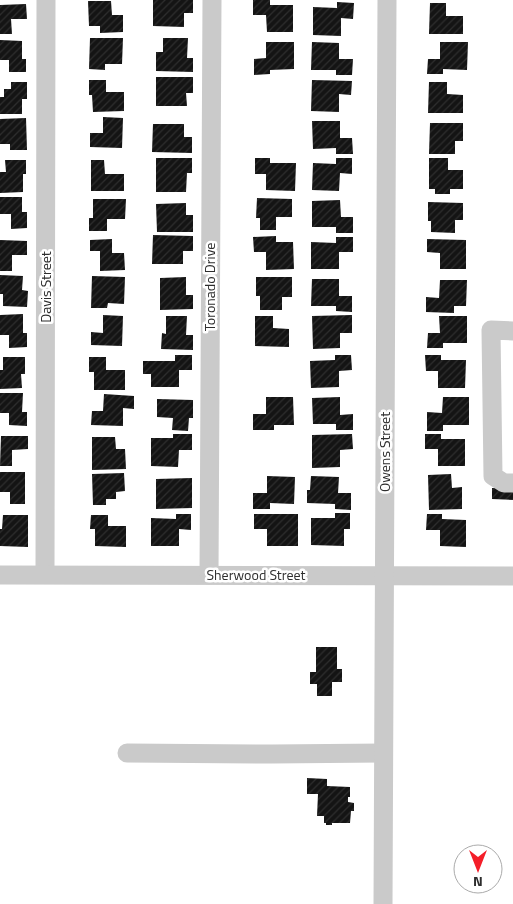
<svg xmlns="http://www.w3.org/2000/svg" width="513" height="904" font-family="'Titillium Web',sans-serif">
<defs>
<pattern id="building-hatch" width="6" height="6" patternUnits="userSpaceOnUse" patternTransform="scale(1.25)"><rect width="6" height="6" fill="#141414"/><path d="M-1 1l2-2M0 6l6-6M5 7l2-2" fill="none" stroke="#2e2e2e"/></pattern>
</defs>
<rect width="100%" height="100%" fill="#fff"/>
<!-- building -->
<g fill="url(#building-hatch)">
<path d="M153 0H193V13H184V27L153 26Z"/>
<path d="M253 0H270V5H293V32H267L266 15H253Z"/>
<path d="M88 1H111L112 15H123V32L100 33V26H89Z"/>
<path d="M337 2 354 3 353 19 341 18V36L313 35V7L337 8Z"/>
<path d="M430 3H446V16H463V34H429Z"/>
<path d="M26 4 27 19H11L12 34H0V5Z"/>
<path d="M90 38H123L122 64H105V70L89 69Z"/>
<path d="M163 38H188L187 58H193V72L156 71V52H163Z"/>
<path d="M0 40 22 41V59H26V72H9V60H0Z"/>
<path d="M266 42H294V69L270 70V74L254 75V59L266 58Z"/>
<path d="M312 42 339 43V59H353L352 75H336V70H311Z"/>
<path d="M440 42H468L467 70 443 69V74H427L428 59H440Z"/>
<path d="M156 77H193V93H186L187 106H156Z"/>
<path d="M89 80H106V92H124V111L93 112 92 95H89Z"/>
<path d="M312 80 352 81 351 95 339 94V112L311 111Z"/>
<path d="M11 82H27V99H22V114H0V97H4V89H11Z"/>
<path d="M429 82H447V94L463 95V113H428Z"/>
<path d="M103 117 123 118 122 148 90 147V133H103Z"/>
<path d="M26 118 27 150H10V144H0V119Z"/>
<path d="M312 121H340V138H352L353 154H336V148L313 149Z"/>
<path d="M430 123H463V141H455V154H429Z"/>
<path d="M153 124H184V137H192V153L152 152Z"/>
<path d="M156 158H192V173H187L186 192H156Z"/>
<path d="M255 158H270V163H296L295 191 266 190V174H255Z"/>
<path d="M336 158H352V174L340 173 339 191 312 190 313 163 336 164Z"/>
<path d="M429 158H448V170H463V189H450V194H435V189H429Z"/>
<path d="M5 160H26V174H23V192L0 193V172H6Z"/>
<path d="M91 160H104L105 174H124V191H91Z"/>
<path d="M0 197H22V212H27V228L11 229V214H0Z"/>
<path d="M257 198 292 199V217H276V230H260V218H256Z"/>
<path d="M93 199H126L125 219H107V231H89V218H93Z"/>
<path d="M340 200 341 217H353V233H336V227H312V201Z"/>
<path d="M428 202 463 203V220H455V233L431 232V221H428Z"/>
<path d="M186 203V215H193V232H157L156 204Z"/>
<path d="M153 235 193 236V251H183V264H152Z"/>
<path d="M276 236V242H293L294 269 266 270V252H254L253 237Z"/>
<path d="M336 237H353V252H339V269H311V242L336 243Z"/>
<path d="M112 239V253H124L125 270 100 271V251H90V240Z"/>
<path d="M427 239 466 240V269H440V253L427 252Z"/>
<path d="M0 240 27 241V255H12V271H0Z"/>
<path d="M0 275 23 276 22 290 28 291 27 307 3 306V294H0Z"/>
<path d="M92 276 125 277 124 304 108 303 107 308H91Z"/>
<path d="M186 277V295H193V309L160 310V278Z"/>
<path d="M256 277H292V297H282V310H260V296H256Z"/>
<path d="M312 279H339V296H352V312L336 311V306H311Z"/>
<path d="M440 280H467L466 306H454V313L426 312V297L439 298Z"/>
<path d="M23 314V333H27V347L9 348V335H0V315Z"/>
<path d="M103 315 123 316 122 346 91 345V332L103 333Z"/>
<path d="M352 315V333H340V348L313 349 312 316Z"/>
<path d="M166 316H187L186 335H193V350L161 349 162 333 166 334Z"/>
<path d="M255 316H273V328L289 329V347L255 346Z"/>
<path d="M439 316H467V343H443V348H427L428 333H440Z"/>
<path d="M175 355H192V370H179V387H151V374H143V361H175Z"/>
<path d="M335 355H351L352 370 339 371V387L311 388 310 361 335 360Z"/>
<path d="M425 355H441V360H466L465 388H438V371H426Z"/>
<path d="M3 357H25V374H21L22 388 0 389V370H3Z"/>
<path d="M89 357H106V370H125V390H94V372H89Z"/>
<path d="M0 393H23L22 412H27V426L9 425V413H0Z"/>
<path d="M104 394 134 396V409L123 408V426L91 425 92 411H103Z"/>
<path d="M266 397H293L294 425H274V430H253V414H266Z"/>
<path d="M340 397V415L353 414V430H336V424H313L312 398Z"/>
<path d="M443 397H469V425H443V431H427V412L442 413Z"/>
<path d="M157 399 193 400V418H189L188 431 172 430 173 418 157 417Z"/>
<path d="M173 434H192V450H179L178 467 151 466V438H173Z"/>
<path d="M352 434 353 449 340 450V467L312 468V435Z"/>
<path d="M425 434H441V439H465V466H438V449H425Z"/>
<path d="M1 436H28V449L12 450V466H0Z"/>
<path d="M92 437H115L116 449H125L126 469 92 470Z"/>
<path d="M0 472H25V504H10V492H0Z"/>
<path d="M124 473 125 491 116 492V499H106V505H93L92 474Z"/>
<path d="M451 474 452 488 462 487V509L429 510 428 475Z"/>
<path d="M267 476 295 477 294 504 270 503V509H253V493H267Z"/>
<path d="M311 476 339 477 338 493H351V510L335 509V504L307 503V490H310Z"/>
<path d="M192 478V508L156 509V479Z"/>
<path d="M492 488H513V500L492 499Z"/>
<path d="M335 513H350V529H344V546L311 545V518H335Z"/>
<path d="M176 514H191V530L179 529V546H151V518L176 519Z"/>
<path d="M254 514H298V546H267V529H254Z"/>
<path d="M427 514H442V519L466 520V547L440 546V530H426Z"/>
<path d="M3 515H28V547L0 546V529H2Z"/>
<path d="M91 515H108V526H126V547L95 546V529H90Z"/>
<path d="M316 647H337V669H342V682H332V696H317V684H310V672H316Z"/>
<path d="M307 778 327 779V786L350 787V797H348V802L354 803V811H351L350 823H332V825H326V823H324V816H317L318 794H307Z"/>
</g>
<g fill="none" stroke-linecap="round" stroke-linejoin="round">
<!-- minor -->
<g stroke="#cacaca" stroke-width="19">
<path d="M513 331 491 330 493 476 504 483H513"/>
<path d="M45 574 46 0"/>
<path d="M0 575 513 576"/>
<path d="M209 575 212 0"/>
<path d="M127 753 272 754 383 753"/>
<path d="M383 904 387 0"/>
</g>
</g>
<g text-anchor="middle" stroke-width="5" stroke-linejoin="round" paint-order="stroke">
<!-- street labels -->
<g font-size="14" fill="#2d2d2d" stroke="#fff">
<text transform="translate(46 287) rotate(-90)" y="5">Davis Street</text>
<text transform="translate(210 287) rotate(-90)" y="5">Toronado Drive</text>
<text transform="translate(385 452) rotate(-90)" y="5">Owens Street</text>
<text x="256" y="580">Sherwood Street</text>
</g>
</g>
<!-- north arrow -->
<g transform="translate(478 869) rotate(180)"><circle r="24" fill="#ffffff" stroke="#ababab"/>
<path d="M0-4L9 19L0 12L-9 19Z" fill="#f41e29"/>
<text y="-8" font-size="14" font-weight="bold" text-anchor="middle" fill="#2d2d2d">N</text>
</g>
</svg>
